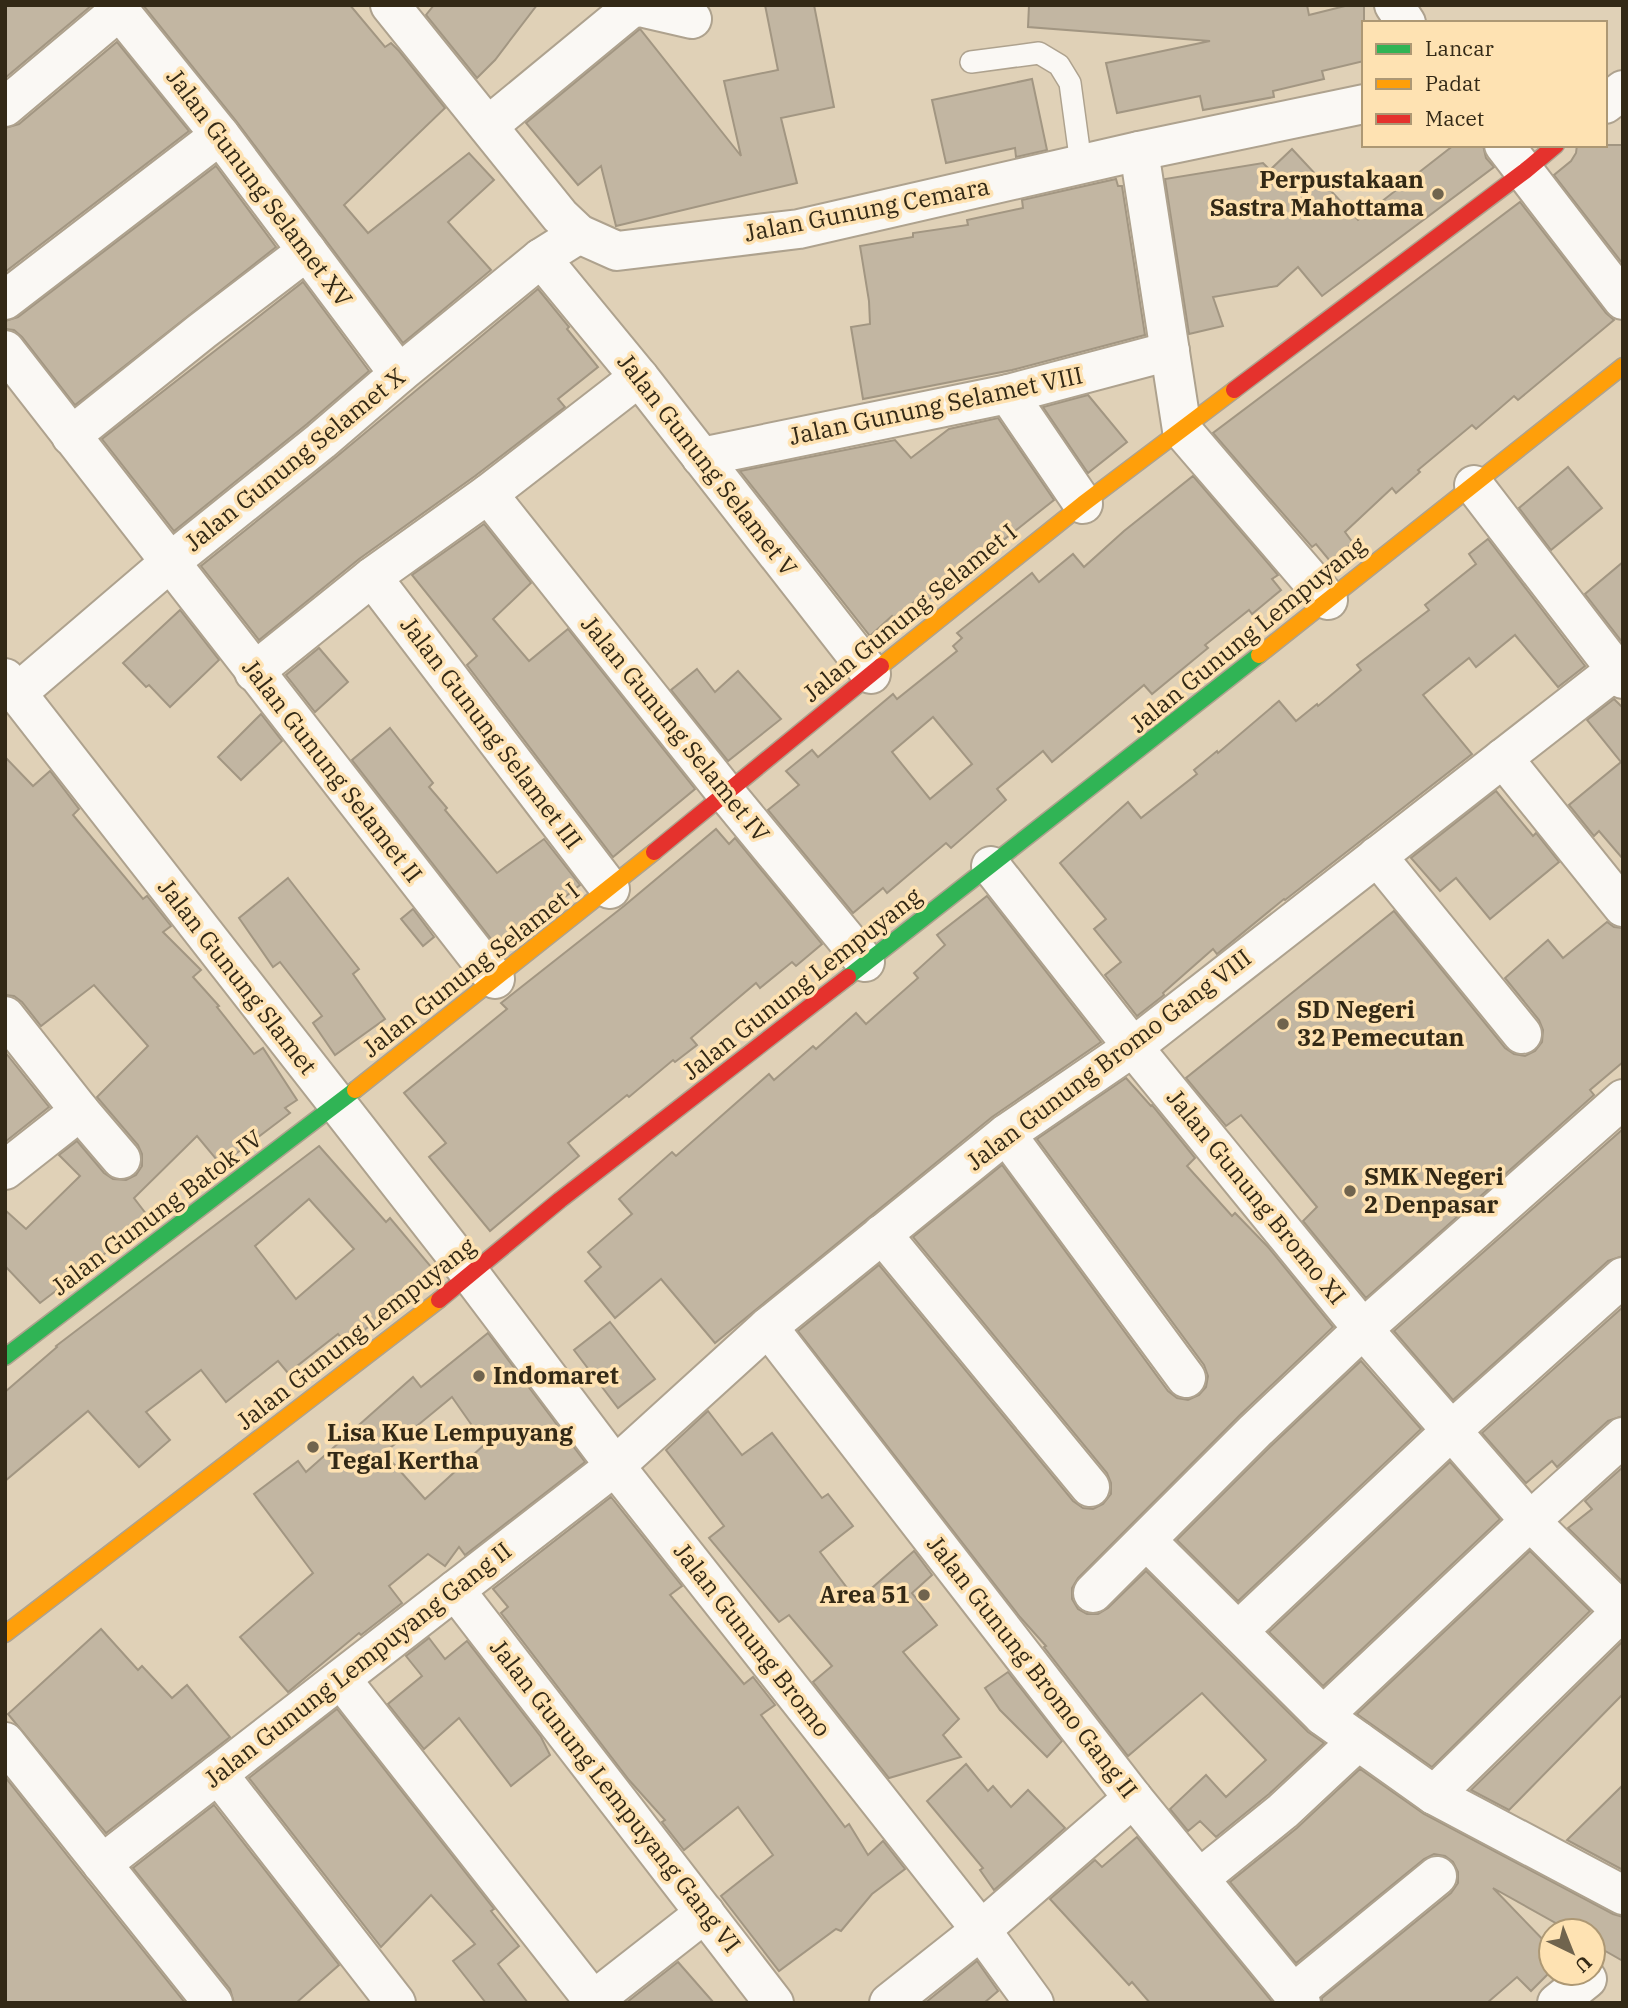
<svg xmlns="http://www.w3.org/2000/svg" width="1628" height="2008" font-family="'IBM Plex Serif',serif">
<rect width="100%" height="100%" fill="#e0d1b7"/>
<!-- building -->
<g fill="#c2b6a2" stroke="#a29682" stroke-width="2" fill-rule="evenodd">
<path d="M5 5H92L5 78Z"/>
<path d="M143 5H350L385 47 391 43 399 51 445 108 344 205 368 233 469 153 494 180 448 222 491 270 403 343 237 122Z"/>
<path d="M434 5H537L495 60 477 78 426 15Z"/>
<path d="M765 5H814L834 107 781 118 797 183 616 226 601 166 578 185 526 123 640 29 741 156 724 81 778 70Z"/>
<path d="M1029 5H1307L1309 15 1349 5H1364V61L1322 71 1324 79 1273 91 1274 97 1203 110 1200 96 1117 113 1106 63 1210 41 1028 27Z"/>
<path d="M117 42 189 131 5 272V128L19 124Z"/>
<path d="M1032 79 1047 150 1016 157 1015 148 946 163 932 100Z"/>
<path d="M1454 145H1483L1486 158 1494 167 1322 296 1298 267 1277 286 1213 297 1223 326 1189 334 1165 179 1263 163 1270 170 1292 149 1358 220Z"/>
<path d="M1577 145H1623V264L1554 175 1571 161 1576 153Z"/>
<path d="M216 166 276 247 75 405 22 337 14 330 5 329V321L18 317Z"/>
<path d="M1116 179 1118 186H1122L1145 335 1012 370 863 399 851 327 870 324 869 301 860 246 913 237V233L968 225 967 220 1023 208 1022 200Z"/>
<path d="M1520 202 1606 313 1614 320 1518 400 1514 396 1476 429 1472 425 1418 470 1420 472 1396 493 1392 488 1345 532 1353 543 1330 561 1316 544 1312 547 1213 433Z"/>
<path d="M303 282 369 371 307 424 174 531 102 439Z"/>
<path d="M538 289 569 327 567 329 598 367 558 399 565 407 475 476 359 559 259 640 201 566 335 458Z"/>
<path d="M1088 395 1127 442 1088 473 1043 407Z"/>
<path d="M998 418 1054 500 928 600 923 594 895 619 892 616 870 636 740 471 895 440 911 458 949 429Z"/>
<path d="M1568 467 1602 508 1551 550 1519 508Z"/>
<path d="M1193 476 1278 575 1272 579 1281 590 1252 614 1249 610 1205 645 1208 648 1152 694 1144 685 1052 762 1043 751 997 789 1006 800 951 848 946 843 887 893 883 888 853 913 768 810 799 785 786 771 812 750 818 757 893 694 897 699 957 651 953 646 962 638 957 633 1032 573 1039 582 1073 554 1084 567 1124 531ZM933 717 972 764 930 799 892 752Z"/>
<path d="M484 524 531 583 493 619 529 661 568 629 695 789 613 857 467 665 477 656 412 575Z"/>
<path d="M1488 539 1585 666 1558 687 1515 635 1476 667 1469 658 1423 695 1472 754 1285 900 1284 899 1217 954 1213 949 1163 993 1164 995 1137 1016 1105 975 1121 962 1094 929 1106 919 1060 863 1128 802 1141 818 1197 774 1194 770 1217 751 1218 753 1279 701 1296 721 1317 704 1318 706 1361 670 1357 665 1429 610 1425 605 1476 564 1469 554Z"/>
<path d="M1623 562V643L1585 594Z"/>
<path d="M180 610 219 660 170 707 149 685 146 687 123 663Z"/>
<path d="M319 648 348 682 315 712 286 675Z"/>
<path d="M697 669 715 692 738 671 781 719 728 761 671 690Z"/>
<path d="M1614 699 1623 708V859L1599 831 1594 836 1569 805 1621 762 1587 720Z"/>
<path d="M261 714 282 741 241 780 218 757Z"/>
<path d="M390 728 433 783 429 787 447 808 445 810 497 873 544 839 580 885 499 949 352 760Z"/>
<path d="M5 757 33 786 50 771 79 809 73 815 143 899 147 896 171 926 163 932 201 970 193 977 219 1006 217 1007 254 1054 263 1048 297 1100 285 1108 290 1113 221 1165 197 1136 134 1198 150 1219 40 1303 5 1266V1210L26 1229 80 1176 59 1155 77 1141 104 1173 113 1179 126 1180 136 1175 142 1166V1154L138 1145 97 1097 148 1046 94 985 41 1026 22 1002 14 996 5 995Z"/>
<path d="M1496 791 1533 836 1536 833 1559 862 1490 919 1456 878 1440 891 1411 858Z"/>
<path d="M716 829 729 844 735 838 822 944 796 966 792 962 760 988 756 983 691 1038 697 1045 675 1062 673 1060 629 1097 627 1095 568 1143 579 1156 490 1231 429 1157 446 1143 404 1093 507 1009 501 1003 624 906Z"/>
<path d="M288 878 359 969 353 974 385 1019 335 1055 313 1023 322 1016 280 962 273 967 239 918Z"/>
<path d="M987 896 1101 1042 992 1117 715 1343 661 1279 615 1318 585 1281 601 1267 588 1252 632 1214 619 1199 672 1152 676 1156 769 1074 774 1080 813 1046 816 1049 856 1013 866 1024 918 978 914 973 945 945 937 935Z"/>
<path d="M413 909 434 937 423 946 401 919Z"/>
<path d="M1394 911 1505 1048 1514 1054 1525 1056 1535 1051 1542 1042 1543 1030 1539 1020 1505 978 1548 940 1563 958 1607 922 1614 927 1623 928V1062L1590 1090 1594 1095 1366 1298 1303 1221 1317 1207 1241 1115 1226 1126 1186 1078Z"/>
<path d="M5 1052 49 1107 5 1142Z"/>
<path d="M1126 1078 1151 1106 1152 1105 1195 1158 1187 1166 1232 1216 1235 1213 1268 1247 1333 1327 1240 1415 1078 1578 1072 1588V1599L1078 1609 1087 1614H1098L1108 1608 1146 1571 1308 1732 1324 1743 1269 1794 1216 1837 1200 1821 1188 1831 1170 1809 1206 1775 1226 1797 1266 1760 1202 1693 1128 1756 1044 1647 1046 1646 1020 1617 798 1331 879 1265 1073 1501 1083 1508 1093 1509 1103 1504 1111 1494V1483L1107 1473 913 1237 1002 1165 1168 1391 1177 1398 1188 1400 1199 1395 1206 1387 1208 1376 1204 1365 1037 1139Z"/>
<path d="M1623 1129V1256L1608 1261 1453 1400 1394 1331Z"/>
<path d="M319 1146 386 1222 390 1218 437 1274 346 1344 338 1334 288 1373 278 1361 226 1402 201 1370 146 1412 170 1440 139 1467 88 1411 5 1481V1392L57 1347 56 1346ZM309 1199 354 1249 296 1299 255 1246Z"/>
<path d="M1623 1307V1416L1608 1421 1557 1467 1552 1461 1526 1483 1482 1433Z"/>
<path d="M610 1322 655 1379 618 1408 574 1350Z"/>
<path d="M488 1333 585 1462 465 1555 459 1547 445 1566 428 1554 389 1586 402 1603 361 1635 359 1633 288 1692 240 1637 313 1573 254 1494 298 1461 306 1472 413 1377 421 1387ZM452 1397 485 1444 425 1499 384 1453Z"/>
<path d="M1361 1361 1421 1429 1238 1601 1177 1540 1270 1447Z"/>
<path d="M708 1411 742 1455 772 1433 822 1498 828 1494 853 1526 820 1552 857 1601 914 1551 932 1575 912 1593 937 1625 903 1652 959 1719 943 1735 961 1757 889 1778 813 1682 832 1666 789 1615 779 1622 709 1538 724 1526 666 1450Z"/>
<path d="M1450 1462 1500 1519 1323 1686 1269 1632Z"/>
<path d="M1623 1467V1582L1568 1528 1592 1509 1585 1501Z"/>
<path d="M611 1497 682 1586 670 1595 744 1684 753 1677 775 1705 761 1715 845 1827 849 1824 868 1855 883 1841 905 1869 872 1894 841 1931 836 1929 779 1971 721 1896 773 1855 738 1807 684 1850 662 1822 665 1820 629 1780 501 1613 508 1607 493 1589Z"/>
<path d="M1530 1551 1590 1611 1432 1767 1357 1714Z"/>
<path d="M101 1629 138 1670 142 1666 172 1698 187 1685 230 1737 106 1833 8 1714Z"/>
<path d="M429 1638 445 1659 467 1641 541 1737 550 1755 511 1786 459 1718 424 1749 388 1704 422 1676 406 1656Z"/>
<path d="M1623 1641V1694L1509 1810 1471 1790Z"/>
<path d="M1008 1672 1062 1741 1047 1757 1000 1710 985 1688Z"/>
<path d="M337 1709 494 1909 491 1911 519 1946 498 1964 528 2003H486L453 1961 475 1944 431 1895 381 1947 249 1778Z"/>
<path d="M966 1764 988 1791 993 1786 1011 1807 1028 1790 1065 1828 994 1890 980 1870 983 1868 927 1801Z"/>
<path d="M1360 1769 1424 1814 1613 1914 1623 1917V1961L1593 1944V1931H1570L1493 1888 1551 1948V1971L1531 1991 1517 1977 1487 2003H1322V1998L1451 1893 1458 1883V1872L1453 1862 1445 1856 1434 1854 1424 1859 1296 1963 1230 1882 1297 1828Z"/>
<path d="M5 1777 85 1878 185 2003H5Z"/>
<path d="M1623 1785V1870L1567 1840Z"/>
<path d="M214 1805 339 1965 296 2003H234L230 1989 133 1868Z"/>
<path d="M1137 1837 1273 2003H1150L1132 1982 1129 1985 1050 1899 1095 1860 1102 1867Z"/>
<path d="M977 1961 998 1991 984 2003H925Z"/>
<path d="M678 1962 714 2003H626Z"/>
</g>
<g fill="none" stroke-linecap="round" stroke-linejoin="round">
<!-- lane casing -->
<g stroke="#aea28e" stroke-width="24">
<path id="lane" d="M971 62 1039 53 1059 65 1070 83 1081 164"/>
</g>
<!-- street casing -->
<g stroke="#aea28e" stroke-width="42">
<g id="street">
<path d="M115 5 220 135 399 374"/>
<path d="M390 5 560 216 579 234 617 251 799 229 1139 151 1364 104"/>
<path d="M1394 5 1406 23"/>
<path d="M1605 104 1623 90"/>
<path d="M5 107 119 11"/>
<path d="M488 126 630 9 640 7 692 19"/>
<path d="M1504 145 1623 300"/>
<path d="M1139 151 1182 430 1328 600"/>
<path d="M541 258 639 377 871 674"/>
<path d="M5 300 220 135"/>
<path d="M5 350 495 979"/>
<path d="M1008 394 1083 504"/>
<path d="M71 436 202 331 307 251"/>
<path d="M701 457 1008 394 1170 351"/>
<path d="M1474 485 1623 679"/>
<path d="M488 494 725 792 865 962"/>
<path d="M372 577 610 889"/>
<path d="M254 672 372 577 488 494 639 377"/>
<path d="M5 678 471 1275 615 1466 981 1930 1034 2003"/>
<path d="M17 693 169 563 321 441 399 374 541 258 579 234"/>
<path d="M1503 758 1623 907"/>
<path d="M1377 856 1522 1034"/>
<path d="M991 866 1133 1047 1363 1329 1530 1521 1621 1611"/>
<path d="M5 1016 80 1111 121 1159"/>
<path d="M1006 1134 1186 1378"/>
<path d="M5 1170 80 1111"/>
<path d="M882 1234 1090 1487"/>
<path d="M768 1327 1133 1798 1301 2003"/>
<path d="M1147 1541 1323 1716 1434 1795 1623 1895"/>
<path d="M455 1590 774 2003"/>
<path d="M1093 1593 1255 1431 1363 1329 1623 1099"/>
<path d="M1238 1631 1451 1431 1623 1277"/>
<path d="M341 1679 593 2000"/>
<path d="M1323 1716 1530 1521 1623 1437"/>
<path d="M5 1742 213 2003"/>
<path d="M218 1774 396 2003"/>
<path d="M1434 1795 1623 1610"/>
<path d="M102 1864 615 1466 768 1327 1006 1134 1133 1047 1616 670"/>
<path d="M1200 1878 1283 1811 1358 1741"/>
<path d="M1294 1993 1437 1876"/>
<path d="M590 2003 705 1913"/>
<path d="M889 2003 981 1930 1133 1798"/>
<path d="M1557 2003 1587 1979"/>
</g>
</g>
<!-- fast casing -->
<g stroke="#aea28e" stroke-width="19">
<g id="fast">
<path d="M848 977 1259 655"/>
<path d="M5 1357 355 1090"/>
</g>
</g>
<!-- slow casing -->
<g stroke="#aea28e" stroke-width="19">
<g id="slow">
<path d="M1259 655 1623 366"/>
<path d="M881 666 1083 504 1234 390"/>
<path d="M355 1090 654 852"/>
<path d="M5 1634 439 1300"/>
</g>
</g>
<!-- jam casing -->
<g stroke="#aea28e" stroke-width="19">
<g id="jam">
<path d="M1234 390 1525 171 1556 145"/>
<path d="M654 852 881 666"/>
<path d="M439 1300 560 1200 848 977"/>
</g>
</g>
<!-- lane -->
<use href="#lane" stroke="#faf8f4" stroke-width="21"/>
<!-- street -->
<use href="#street" stroke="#faf8f4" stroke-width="38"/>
<!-- fast -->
<use href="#fast" stroke="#30b455" stroke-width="16"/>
<!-- slow -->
<use href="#slow" stroke="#ff9f0a" stroke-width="16"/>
<!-- jam -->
<use href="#jam" stroke="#e5322d" stroke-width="16"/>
</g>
<!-- markers -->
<g fill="#70644e" stroke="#fee2b2" stroke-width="2.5">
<circle cx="1438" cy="194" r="7"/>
<circle cx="1283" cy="1024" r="7"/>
<circle cx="1350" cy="1191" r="7"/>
<circle cx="479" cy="1376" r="7"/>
<circle cx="313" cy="1447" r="7"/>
<circle cx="924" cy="1595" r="7"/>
</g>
<g text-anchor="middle" stroke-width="7" stroke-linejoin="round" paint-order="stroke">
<!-- poi labels -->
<g font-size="24" font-weight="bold" fill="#332916" stroke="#fee2b2" text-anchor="start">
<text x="1424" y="188" text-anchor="end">Perpustakaan<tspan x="1424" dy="28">Sastra Mahottama</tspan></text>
<text x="1297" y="1018">SD Negeri<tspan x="1297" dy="28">32 Pemecutan</tspan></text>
<text x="1364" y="1185">SMK Negeri<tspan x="1364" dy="28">2 Denpasar</tspan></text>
<text x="493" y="1384">Indomaret</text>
<text x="327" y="1441">Lisa Kue Lempuyang<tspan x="327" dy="28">Tegal Kertha</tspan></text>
<text x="910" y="1603" text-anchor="end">Area 51</text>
</g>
<!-- street labels -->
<g font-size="24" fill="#332916" stroke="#fee2b2">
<text transform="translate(259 188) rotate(53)" y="8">Jalan Gunung Selamet XV</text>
<text transform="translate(867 210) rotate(-11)" y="8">Jalan Gunung Cemara</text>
<text transform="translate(936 406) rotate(-12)" y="8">Jalan Gunung Selamet VIII</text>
<text transform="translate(295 460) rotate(-39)" y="8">Jalan Gunung Selamet X</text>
<text transform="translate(707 465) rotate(52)" y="8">Jalan Gunung Selamet V</text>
<text transform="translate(910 613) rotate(-39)" y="8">Jalan Gunung Selamet I</text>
<text transform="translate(1248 635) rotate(-39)" y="8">Jalan Gunung Lempuyang</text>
<text transform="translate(675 729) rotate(51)" y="8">Jalan Gunung Selamet IV</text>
<text transform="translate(491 733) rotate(53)" y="8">Jalan Gunung Selamet III</text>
<text transform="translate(332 771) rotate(52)" y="8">Jalan Gunung Selamet II</text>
<text transform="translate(471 970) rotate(-38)" y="8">Jalan Gunung Selamet I</text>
<text transform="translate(237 977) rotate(52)" y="8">Jalan Gunung Slamet</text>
<text transform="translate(802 984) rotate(-38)" y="8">Jalan Gunung Lempuyang</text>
<text transform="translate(1109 1060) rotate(-37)" y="8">Jalan Gunung Bromo Gang VIII</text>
<text transform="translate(1256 1197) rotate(51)" y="8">Jalan Gunung Bromo XI</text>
<text transform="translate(157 1213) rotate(-37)" y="8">Jalan Gunung Batok IV</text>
<text transform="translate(356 1334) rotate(-38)" y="8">Jalan Gunung Lempuyang</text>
<text transform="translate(752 1640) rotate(52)" y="8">Jalan Gunung Bromo</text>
<text transform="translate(358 1665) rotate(-38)" y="8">Jalan Gunung Lempuyang Gang II</text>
<text transform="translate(1032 1667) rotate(52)" y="8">Jalan Gunung Bromo Gang II</text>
<text transform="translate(615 1796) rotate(52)" y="8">Jalan Gunung Lempuyang Gang VI</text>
</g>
</g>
<!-- border -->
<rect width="1628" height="2008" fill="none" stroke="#332916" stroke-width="14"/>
<!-- legend -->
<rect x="1362" y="21" width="245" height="126" fill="#fee2b2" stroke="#ad9874" stroke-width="2"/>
<rect x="1376" y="44" width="35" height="10" fill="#30b455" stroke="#ad9874" stroke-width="2"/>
<text x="1425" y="56" font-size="21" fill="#332916">Lancar</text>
<rect x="1376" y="79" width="35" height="10" fill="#ff9f0a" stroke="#ad9874" stroke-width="2"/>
<text x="1425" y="91" font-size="21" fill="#332916">Padat</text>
<rect x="1376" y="114" width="35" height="10" fill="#e5322d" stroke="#ad9874" stroke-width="2"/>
<text x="1425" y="126" font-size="21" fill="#332916">Macet</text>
<!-- north arrow -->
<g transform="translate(1572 1952) rotate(137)"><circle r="33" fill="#fee2b2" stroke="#ad9874" stroke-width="2"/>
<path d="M0-5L12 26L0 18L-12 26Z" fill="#70644e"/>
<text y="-10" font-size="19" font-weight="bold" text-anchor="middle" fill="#332916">U</text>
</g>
</svg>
